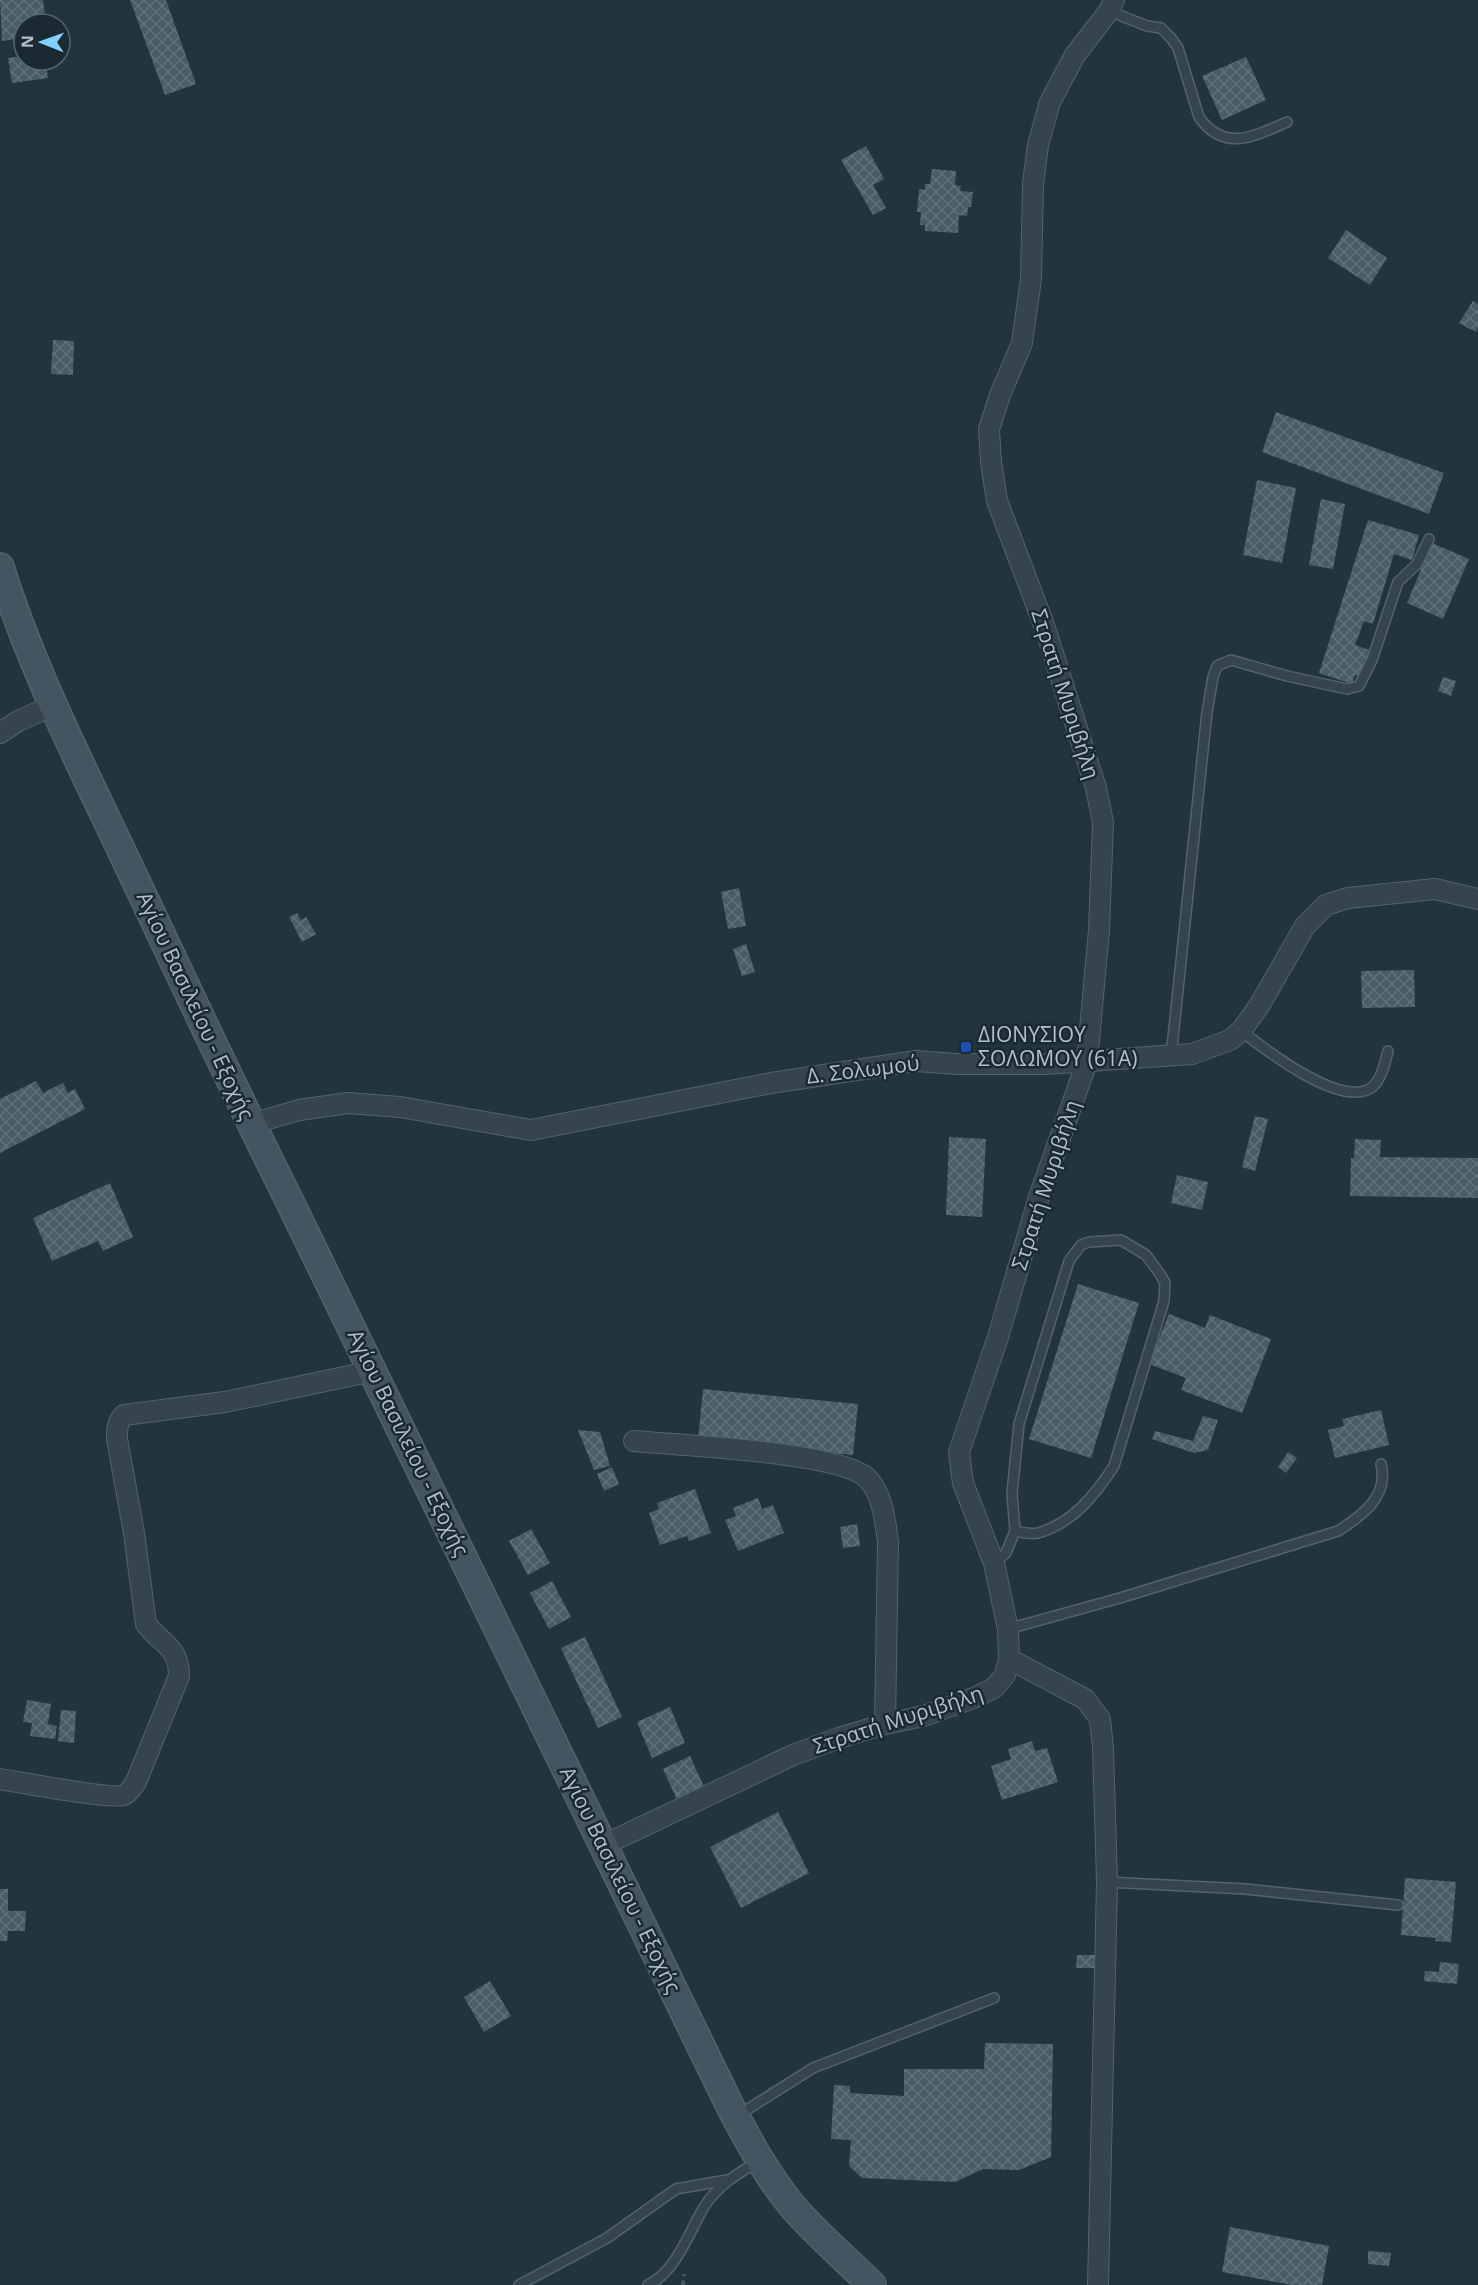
<svg xmlns="http://www.w3.org/2000/svg" width="1478" height="2285" font-family="'Open Sans',sans-serif">
<defs>
<pattern id="building-cross-hatch" width="8" height="8" patternUnits="userSpaceOnUse" patternTransform="scale(1.5)"><rect width="8" height="8" fill="#485d67"/><path d="M0 0l8 8M0 8l8-8" fill="none" stroke="#60727b"/></pattern>
</defs>
<rect width="100%" height="100%" fill="#22343d"/>
<!-- building -->
<g fill="url(#building-cross-hatch)">
<path d="M0 0H43L46 24H24V38L2 41Z"/>
<path d="M130 0H166L196 84 165 95Z"/>
<path d="M24 56V60H45L48 78 12 83 8 58Z"/>
<path d="M1246 57 1266 100 1222 120 1202 76Z"/>
<path d="M866 146 884 179 873 185 886 208 873 215 841 160Z"/>
<path d="M932 169 956 171 955 185 961 186 960 191 973 192 971 207H968L967 216 959 215 958 233 925 231V225H920L921 212H917L919 189 925 190V184H930Z"/>
<path d="M1346 230 1387 258 1370 285 1328 258Z"/>
<path d="M1473 301 1478 304V328L1476 332 1459 323Z"/>
<path d="M53 340 74 341 73 375 51 374Z"/>
<path d="M1276 412 1444 473 1429 514 1262 452Z"/>
<path d="M1257 480 1296 488 1282 563 1243 555Z"/>
<path d="M1321 499 1345 504 1333 569 1309 565Z"/>
<path d="M1368 520 1419 535 1412 560 1394 554 1373 624 1364 621 1355 645 1370 650 1361 677 1355 675 1352 684 1319 673Z"/>
<path d="M1432 543 1469 559 1443 619 1407 603Z"/>
<path d="M1443 677 1456 681 1451 696 1438 691Z"/>
<path d="M739 888 746 926 728 929 721 892Z"/>
<path d="M297 913 301 920 306 917 316 934 302 942 289 917Z"/>
<path d="M746 944 755 972 742 976 733 949Z"/>
<path d="M1414 970 1415 1007 1362 1008 1361 971Z"/>
<path d="M36 1081 43 1093 63 1083 68 1093 75 1089 85 1109 0 1153V1099Z"/>
<path d="M1255 1116 1268 1119 1255 1171 1242 1167Z"/>
<path d="M949 1137 986 1139 982 1217 946 1215Z"/>
<path d="M1355 1139 1381 1140 1380 1157 1478 1158V1198L1350 1196 1351 1158H1354Z"/>
<path d="M1177 1175 1208 1182 1202 1210 1171 1203Z"/>
<path d="M110 1183 133 1237 103 1251 98 1241 52 1261 33 1218Z"/>
<path d="M1078 1284 1139 1303 1091 1458 1029 1439Z"/>
<path d="M1169 1314 1205 1328 1210 1315 1271 1339 1242 1413 1181 1390 1186 1378 1149 1364Z"/>
<path d="M703 1389 858 1404 853 1455 698 1440Z"/>
<path d="M1381 1410 1389 1445 1335 1458 1328 1430 1344 1426 1342 1419Z"/>
<path d="M1203 1416 1218 1420 1208 1450 1194 1453 1152 1439 1155 1431 1193 1441Z"/>
<path d="M578 1430 600 1432 610 1466 594 1470Z"/>
<path d="M1288 1452 1297 1458 1286 1473 1278 1467Z"/>
<path d="M612 1467 619 1484 604 1491 597 1474Z"/>
<path d="M695 1489 711 1533 689 1541 687 1536 660 1545 649 1513 659 1509 657 1503Z"/>
<path d="M758 1498 762 1509 773 1505 784 1533 738 1551 725 1520 736 1516 733 1508Z"/>
<path d="M857 1524 860 1546 843 1548 840 1527Z"/>
<path d="M531 1529 550 1563 528 1575 509 1541Z"/>
<path d="M552 1581 571 1617 549 1629 530 1593Z"/>
<path d="M585 1637 622 1717 598 1728 561 1648Z"/>
<path d="M27 1700 51 1704 48 1724 57 1726 55 1739 30 1736 32 1723 23 1722Z"/>
<path d="M670 1707 685 1743 652 1758 637 1722Z"/>
<path d="M61 1710 76 1711 74 1743 58 1741Z"/>
<path d="M1032 1741 1035 1751 1047 1748 1058 1782 1002 1800 991 1766 1011 1759 1008 1749Z"/>
<path d="M690 1756 705 1789 678 1802 663 1769Z"/>
<path d="M778 1812 809 1873 741 1908 710 1847Z"/>
<path d="M1405 1878 1456 1882 1451 1942 1435 1941 1436 1938 1401 1935Z"/>
<path d="M0 1889H8V1911H26L25 1931H8L7 1941H0Z"/>
<path d="M1077 1955H1099L1098 1968H1076Z"/>
<path d="M1440 1962 1459 1964 1457 1984 1424 1981 1425 1971 1439 1972Z"/>
<path d="M490 1981 511 2016 484 2032 464 1997Z"/>
<path d="M985 2043 1053 2044 1051 2157 1019 2170 983 2169 955 2182 862 2178 849 2166 851 2140 831 2139 834 2085 850 2086V2093L904 2096V2069H984Z"/>
<path d="M1230 2227 1329 2246 1322 2285H1292L1222 2272Z"/>
<path d="M1368 2251 1391 2253 1389 2266 1368 2264Z"/>
</g>
<g fill="none" stroke-linecap="round" stroke-linejoin="round">
<!-- lane casing -->
<g stroke="#54636b" stroke-width="12">
<g id="lane">
<path d="M1109 11 1147 26 1161 28 1171 38 1178 48 1199 117C1224 153 1255 136 1287 122"/>
<path d="M1241 1031C1266 1050 1340 1108 1371 1088 1381 1081 1385 1063 1388 1051"/>
<path d="M1171 1057 1207 712 1213 677 1217 666 1231 660 1287 676 1347 689 1359 686 1372 660 1398 582 1417 564 1429 539"/>
<path d="M994 1563 1006 1553 1015 1531C1022 1532 1032 1535 1038 1533 1073 1523 1095 1495 1114 1466L1164 1301 1165 1283 1160 1274 1146 1255 1121 1240 1089 1242 1081 1245 1069 1261 1019 1424 1012 1493 1015 1531"/>
<path d="M1008 1629 1120 1598 1338 1531C1363 1515 1389 1496 1381 1464"/>
<path d="M1107 1882 1245 1889 1398 1905"/>
<path d="M737 2116 813 2068 994 1998"/>
<path d="M519 2285 607 2238 676 2189 727 2180"/>
<path d="M648 2285C676 2272 689 2232 704 2207 717 2186 737 2174 757 2162"/>
</g>
</g>
<!-- street casing -->
<g stroke="#54636b" stroke-width="22">
<g id="street">
<path d="M0 733 18 721 54 705"/>
<path d="M251 1124 299 1110 348 1103 400 1107 531 1130 771 1083 916 1061 957 1064H1045L1192 1054 1230 1040 1241 1031 1259 1006 1305 926 1326 905 1348 898 1435 889 1478 899"/>
<path d="M634 1441C678 1445 840 1452 867 1478 883 1494 885 1521 888 1542L885 1724"/>
<path d="M1009 1659 1085 1699 1100 1719 1103 1748 1107 1882 1098 2285"/>
<path d="M0 1779C19 1782 113 1800 124 1795 129 1793 133 1786 136 1782L179 1676C179 1646 162 1645 146 1624L134 1533 117 1439C117 1429 117 1422 124 1415L225 1402 373 1371"/>
<path d="M604 1845 793 1755 839 1738 885 1724 924 1716 976 1697 994 1688 1005 1675 1009 1659 1008 1629 994 1563 963 1483 959 1452 998 1337 1039 1197 1087 1062 1099 930 1103 822 1096 788 1044 625 997 501 991 462 989 429 1000 395 1022 343 1031 279 1033 184 1038 145 1050 102 1075 55 1109 11 1114 0"/>
</g>
</g>
<!-- secondary casing -->
<g stroke="#54636b" stroke-width="30">
<path id="secondary" d="M0 567C31 667 80 763 125 858 179 972 232 1086 288 1198 437 1501 583 1805 731 2108 749 2142 768 2177 793 2207 817 2235 846 2259 872 2285"/>
</g>
<!-- path -->
<path stroke="#445c59" stroke-width="4" stroke-dasharray="4.5 4.5" stroke-linecap="butt" d="M683 2285 684 2274"/>
<!-- lane -->
<use href="#lane" stroke="#36454d" stroke-width="9"/>
<!-- street -->
<use href="#street" stroke="#36454d" stroke-width="20"/>
<!-- secondary -->
<use href="#secondary" stroke="#445561" stroke-width="27"/>
</g>
<!-- markers -->
<rect fill="#1a4fb4" stroke="#1b2a32" stroke-width="2" x="960" y="1041" width="12" height="12" rx="3"/>
<g text-anchor="middle" stroke-width="5" stroke-linejoin="round" paint-order="stroke">
<!-- street labels -->
<g font-size="21" fill="#b1c0c9" stroke="#1b2a32">
<text transform="translate(1065 694) rotate(72)" y="7">Στρατή Μυριβήλη</text>
<text transform="translate(195 1006) rotate(65)" y="7">Αγίου Βασιλείου - Εξοχής</text>
<text transform="translate(863 1070) rotate(-7)" y="7">Δ. Σολωμού</text>
<text transform="translate(1046 1185) rotate(-72)" y="7">Στρατή Μυριβήλη</text>
<text transform="translate(408 1443) rotate(64)" y="7">Αγίου Βασιλείου - Εξοχής</text>
<text transform="translate(898 1720) rotate(-18)" y="7">Στρατή Μυριβήλη</text>
<text transform="translate(620 1880) rotate(64)" y="7">Αγίου Βασιλείου - Εξοχής</text>
</g>
<!-- poi labels -->
<g font-size="21" fill="#b1c0c9" stroke="#1b2a32" text-anchor="start">
<text x="978" y="1042">ΔΙΟΝΥΣΙΟΥ<tspan x="978" dy="24">ΣΟΛΩΜΟΥ (61Α)</tspan></text>
</g>
</g>
<!-- north arrow -->
<g transform="translate(42 42) rotate(271)"><circle r="28" fill="#1b2a32" stroke="#57666e" stroke-width="1.5"/>
<path d="M0-4.5L10 22L0 15L-10 22Z" fill="#83cffd"/>
<text y="-9" font-size="16" font-weight="bold" text-anchor="middle" fill="#b1c0c9">N</text>
</g>
</svg>
